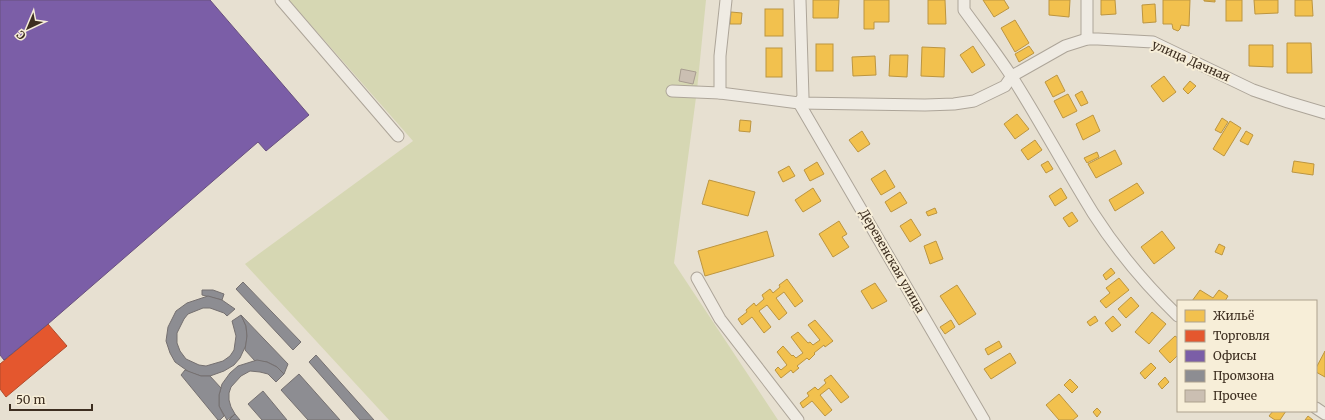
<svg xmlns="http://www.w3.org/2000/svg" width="1325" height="420" font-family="Merriweather,serif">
<rect width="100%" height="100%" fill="#e7e0d1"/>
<!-- green -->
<path fill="#d6d7b3" d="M289 0H706L697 90 674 263 778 420H389L245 264 413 141Z"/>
<!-- homes -->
<g fill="#f2c14e" stroke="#bc9540">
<path d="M813 0H839L838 18H813Z"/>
<path d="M864 0H889V22H874V29H864Z"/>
<path d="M928 0H945L946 24H928Z"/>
<path d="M983 0H1004L1009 8 994 17Z"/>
<path d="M1049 0H1070L1069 17 1049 15Z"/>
<path d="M1101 0H1115L1116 14 1101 15Z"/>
<path d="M1163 0H1190L1189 26 1181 25 1180 29 1178 31 1173 29 1172 24H1163Z"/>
<path d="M1204 0H1215V2L1204 1Z"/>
<rect x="1226" y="0" width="16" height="21"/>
<path d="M1254 0H1278V13L1255 14Z"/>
<path d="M1295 0H1312L1313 16H1295Z"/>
<path d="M1155 4 1156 22 1143 23 1142 5Z"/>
<rect x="765" y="9" width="18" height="27"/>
<path d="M731 12 742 13 741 24H730Z"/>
<path d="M1015 20 1029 43 1015 52 1001 28Z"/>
<path d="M1287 43H1311L1312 73H1287Z"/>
<rect x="816" y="44" width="17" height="27"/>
<path d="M1249 45H1273V67L1249 66Z"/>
<path d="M973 46 985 65 972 73 960 55Z"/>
<path d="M1029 46 1034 53 1019 62 1015 54Z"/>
<path d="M922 47 945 48 944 77 921 76Z"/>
<rect x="766" y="48" width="16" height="29"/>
<path d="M890 55H908L907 77 889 76Z"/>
<path d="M875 56 876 75 853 76 852 57Z"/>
<path d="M1057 75 1065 91 1053 97 1045 82Z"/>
<path d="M1164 76 1176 92 1163 102 1151 86Z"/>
<path d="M1190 81 1196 86 1188 94 1183 89Z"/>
<path d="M1082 91 1088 103 1081 106 1075 95Z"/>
<path d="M1068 94 1077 111 1063 118 1054 101Z"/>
<path d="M1017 114 1029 129 1015 139 1004 124Z"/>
<path d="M1093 115 1100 131 1083 140 1076 124Z"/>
<path d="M1222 118 1228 122 1221 133 1215 130Z"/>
<path d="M740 120 751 121 750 132 739 131Z"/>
<path d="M1230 121 1241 128 1224 156 1213 149Z"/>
<path d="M862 131 870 144 858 152 849 140Z"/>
<path d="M1246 131 1253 135 1248 145 1240 141Z"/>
<path d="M1035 140 1042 150 1028 160 1021 150Z"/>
<path d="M1115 150 1122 164 1096 178 1088 164Z"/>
<path d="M1097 152 1099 157 1087 163 1084 158Z"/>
<path d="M1048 161 1053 169 1046 173 1041 165Z"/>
<path d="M1294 161 1314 164 1313 175 1292 172Z"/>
<path d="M817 162 824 174 810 181 804 170Z"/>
<path d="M789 166 795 176 783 182 778 172Z"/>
<path d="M885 170 895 187 881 195 871 179Z"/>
<path d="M709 180 755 192 748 216 702 204Z"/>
<path d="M1137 183 1144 193 1115 211 1109 200Z"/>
<path d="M813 188 821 201 803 212 795 200Z"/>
<path d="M1061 188 1067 198 1055 206 1049 196Z"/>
<path d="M900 192 907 203 891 212 885 202Z"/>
<path d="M935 208 937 213 928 216 926 212Z"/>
<path d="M1072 212 1078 221 1069 227 1063 218Z"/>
<path d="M911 219 921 235 910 242 900 226Z"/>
<path d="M839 221 847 234 842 237 849 247 833 257 819 234Z"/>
<path d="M767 231 774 256 705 276 698 251Z"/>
<path d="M1162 231 1175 248 1154 264 1141 247Z"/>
<path d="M936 241 943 259 930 264 924 246Z"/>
<path d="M1219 244 1225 247 1222 255 1215 252Z"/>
<path d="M1111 268 1115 273 1106 280 1103 275Z"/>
<path d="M1119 278 1129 290 1106 308 1100 301 1110 293 1106 288Z"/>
<path d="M787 279 803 301 795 307 784 292 776 298 787 313 779 320 767 305 759 311 771 327 764 333 752 317 742 325 738 319 747 312 746 310 754 303 756 306 764 299 762 295 770 289 773 293 780 287 779 285Z"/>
<path d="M875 283 887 301 872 309 861 291Z"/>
<path d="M957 285 976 314 959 325 940 296Z"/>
<path d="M1200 290 1213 298 1219 290 1228 296 1225 301H1192Z"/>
<path d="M1131 297 1139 306 1126 318 1118 309Z"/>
<path d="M1152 312 1166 324 1149 344 1135 332Z"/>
<path d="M1095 316 1098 321 1090 326 1087 322Z"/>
<path d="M1113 316 1121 325 1112 332 1105 323Z"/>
<path d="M815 320 833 341 825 347 824 345 814 353 815 354 809 360 807 358 797 366 799 368 793 373 791 370 781 378 775 370 778 367 781 370 787 365 777 352 783 346 792 356 793 355 796 358 803 353 791 337 798 332 808 343 810 342 813 345 820 340 808 325Z"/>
<path d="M951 320 955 327 945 334 940 327Z"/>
<path d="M1175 336 1178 338V355L1170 363 1159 351Z"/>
<path d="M999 341 1002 347 988 355 985 349Z"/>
<path d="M1325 351V377L1316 372V368Z"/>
<path d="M1010 353 1016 363 991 379 984 369Z"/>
<path d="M1151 363 1156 368 1145 379 1140 373Z"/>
<path d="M831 375 849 397 841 403 829 388 820 395 832 410 825 416 812 401 803 408 800 403 809 396 807 393 815 387 818 390 826 383 824 380Z"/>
<path d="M1165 377 1169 382 1162 389 1158 384Z"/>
<path d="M1070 379 1078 387 1072 393 1064 385Z"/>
<path d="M1059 394 1078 416 1073 420H1059L1046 405Z"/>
<path d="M1097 408 1101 412 1097 417 1093 412Z"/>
<path d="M1273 411H1286L1280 420H1275L1269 416Z"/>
<path d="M1308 416 1313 420H1305Z"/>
</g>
<!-- shops -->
<path fill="#e4572e" stroke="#b24b2a" d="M48 324 67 346 6 397 0 389V364Z"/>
<!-- offices -->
<path fill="#7b5ea7" stroke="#68507e" d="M0 0H210L309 115 266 151 258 142 48 324 4 360 0 355Z"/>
<!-- industry -->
<g fill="#8d8d92" stroke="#757070">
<path d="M243 282 301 342 293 350 236 289Z"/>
<path d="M202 290H213L224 294 222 300 202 295Z"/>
<path d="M208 296 222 300 235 309 227 316 224 313 210 308H203L188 314 184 319 177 333V343L180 351 186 359 199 365 206 366 223 361 230 356 234 350 236 336 232 321 241 315 246 326 247 336 246 345 240 358 234 365 224 371 210 376H201L189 372 175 362 170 353 166 341 168 327 176 311 187 303Z"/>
<path d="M241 315 288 364 284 374 277 367 267 362 255 361 245 350 247 336 246 326Z"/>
<path d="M316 355 374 420H360L309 362Z"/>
<path d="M257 360 267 362 277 367 284 374 276 382 268 374 260 372 250 371 241 376 231 387 229 393V400L231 407 235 414 227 420 219 406V395L222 384 230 373 238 366Z"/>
<path d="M185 370 201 376H210L221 388 219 395V406L224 416 220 420H218L181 375Z"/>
<path d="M299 374 340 420H308L281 390Z"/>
<path d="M263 391 287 420H262L248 404Z"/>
<path d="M235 414 240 420H229Z"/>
</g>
<!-- building -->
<path fill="#cbbfb2" stroke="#a89c90" d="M681 69 696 72 693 84 679 81Z"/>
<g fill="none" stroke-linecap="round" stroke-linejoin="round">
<!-- street casing -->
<g stroke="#ada599" stroke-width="13">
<g id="street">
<path d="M281 0 398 136"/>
<path d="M964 0V10C980 32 997 54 1012 77 1040 121 1065 168 1093 213 1116 249 1147 286 1178 316"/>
<path d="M1087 39V0"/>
<path d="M672 91 720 93 799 103 925 105 954 104 974 101 1005 86 1012 76 1065 46 1087 39H1098L1153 42 1253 90 1288 102 1325 113"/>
<path d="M720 93V56L726 0"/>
<path d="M799 103 984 420"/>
<path d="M799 103 803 97 800 0"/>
<path d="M697 278 720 319 798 420"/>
<path d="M1316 408 1325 414"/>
</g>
</g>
<!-- street -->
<use href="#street" stroke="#efebe3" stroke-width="11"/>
</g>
<g text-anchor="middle" stroke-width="4" stroke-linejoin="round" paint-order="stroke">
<!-- street labels -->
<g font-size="12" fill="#3d2e20" stroke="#f7eed8">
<text transform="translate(1191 61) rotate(24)" y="4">улица Дачная</text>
<text transform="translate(892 261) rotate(60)" y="4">Деревенская улица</text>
</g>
</g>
<!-- legend -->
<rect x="1177" y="300" width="140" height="112" fill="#f7eed8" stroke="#ada18e"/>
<rect x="1185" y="310" width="20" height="12" fill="#f2c14e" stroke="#ada18e"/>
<text x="1213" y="320" font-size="12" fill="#3d2e20">Жильё</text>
<rect x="1185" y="330" width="20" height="12" fill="#e4572e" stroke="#ada18e"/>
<text x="1213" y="340" font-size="12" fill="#3d2e20">Торговля</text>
<rect x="1185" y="350" width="20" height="12" fill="#7b5ea7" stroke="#ada18e"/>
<text x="1213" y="360" font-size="12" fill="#3d2e20">Офисы</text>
<rect x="1185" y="370" width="20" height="12" fill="#8d8d92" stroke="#ada18e"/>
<text x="1213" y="380" font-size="12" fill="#3d2e20">Промзона</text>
<rect x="1185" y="390" width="20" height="12" fill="#cbbfb2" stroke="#ada18e"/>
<text x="1213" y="400" font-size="12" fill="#3d2e20">Прочее</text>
<!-- north arrow -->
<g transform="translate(28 28) rotate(224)" stroke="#f7eed8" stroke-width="3" paint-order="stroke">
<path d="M0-3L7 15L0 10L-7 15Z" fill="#3d2e20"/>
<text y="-6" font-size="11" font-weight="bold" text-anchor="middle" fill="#3d2e20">С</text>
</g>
<!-- scale -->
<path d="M10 404v6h82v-6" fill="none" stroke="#3d2e20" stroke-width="2"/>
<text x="16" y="404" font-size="12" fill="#3d2e20" stroke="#f7eed8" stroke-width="3" paint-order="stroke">50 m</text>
</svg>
